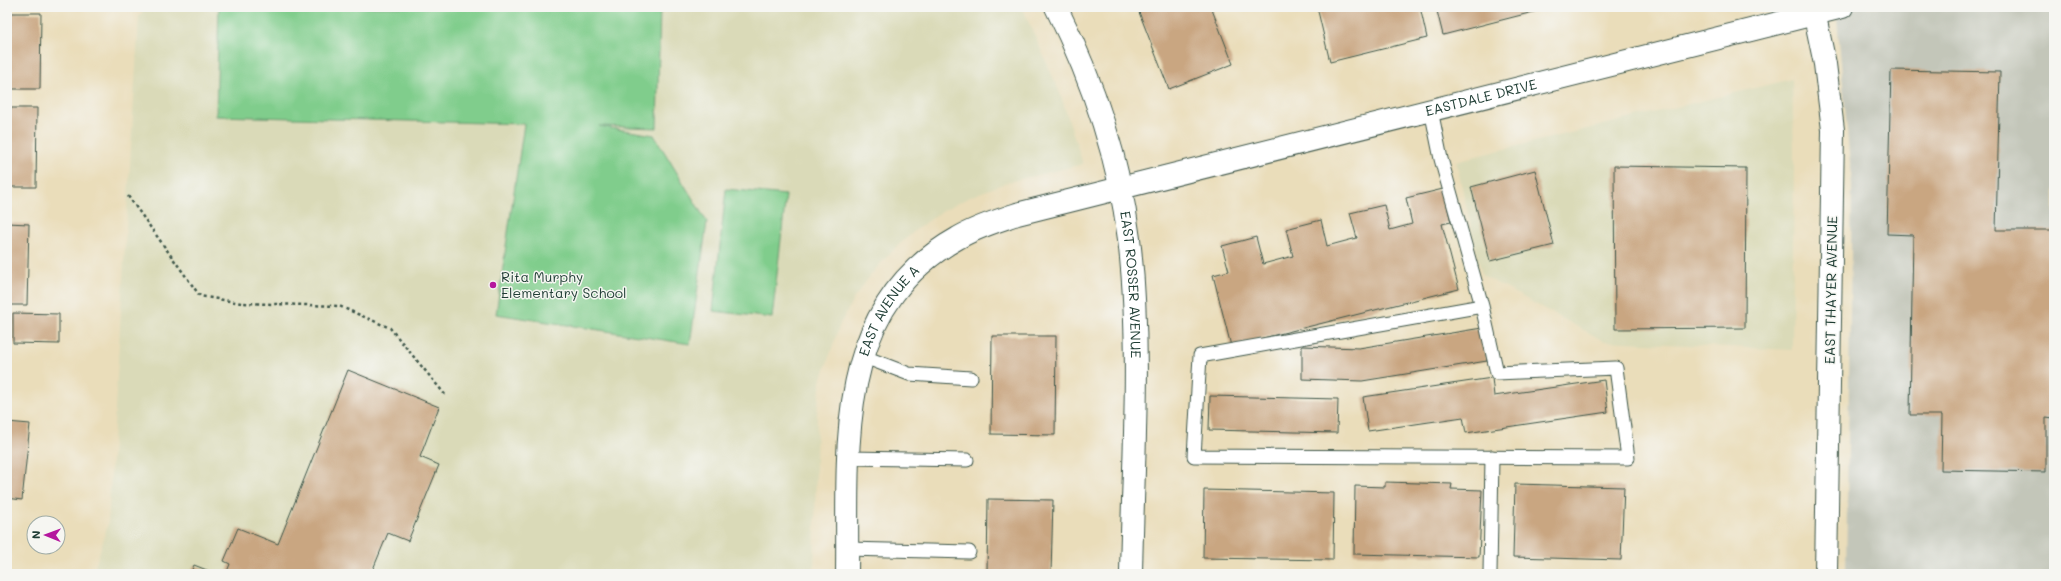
<svg xmlns="http://www.w3.org/2000/svg" width="2061" height="581" font-family="Mali,sans-serif">
<rect width="100%" height="100%" fill="#f6f6f2"/>
<filter id="ink" filterUnits="userSpaceOnUse"><feTurbulence type="fractalNoise" baseFrequency=".025" numOctaves="2"/><feDisplacementMap in="SourceGraphic" scale="8" xChannelSelector="R" yChannelSelector="G"/><feConvolveMatrix kernelMatrix="1 2 1 2 8 2 1 2 1" color-interpolation-filters="sRGB"/></filter>
<filter id="wash" filterUnits="userSpaceOnUse"><feTurbulence type="fractalNoise" baseFrequency=".012" numOctaves="4" result="noise"/><feDisplacementMap in="SourceGraphic" scale="16" xChannelSelector="R" yChannelSelector="G"/><feGaussianBlur stdDeviation="0.9" result="paint"/><feColorMatrix in="noise" values="0 0 0 0 0 0 0 0 0 0 0 0 0 0 0 0 0 1.4 0 .05"/><feComposite in="paint" operator="in"/></filter>
<g filter="url(#wash)">
<rect width="100%" height="100%" fill="#eaddba"/>
<!-- built -->
<g fill="#dadab8">
<path d="M145 7H1022L1060 93 1083 164 1005 183 972 196 944 210 917 229 894 249 873 272 854 298 840 324 821 381 817 413 814 574H93L108 524 139 17Z"/>
<path d="M1792 79 1794 152 1792 350 1604 341 1482 275 1456 161Z"/>
</g>
<!-- industrial -->
<path fill="#c3c6b9" d="M1836 7H2054V574H1846L1852 186Z"/>
<!-- green -->
<g fill="#80cd8c" stroke="#508560">
<path d="M219 7H660L657 128 599 126 654 135 707 222 690 344 496 314 524 124 216 116Z"/>
<path d="M726 189 786 195 772 318 713 311Z"/>
</g>
<g id="blocks">
<!-- building -->
<g fill="#c9a681">
<path d="M1137 7H1211L1233 64 1169 89Z"/>
<path d="M1317 7H1420L1427 38 1330 62Z"/>
<path d="M1436 7H1540L1541 10 1443 35Z"/>
<path d="M7 13H41L40 89H7Z"/>
<path d="M1891 70 2000 72 1996 230H2054V418L2046 417V472L1941 470 1942 415H1910L1913 235 1887 234Z"/>
<path d="M7 108H37L36 187H7Z"/>
<path d="M1614 166 1746 168 1745 328 1615 329Z"/>
<path d="M1535 170 1554 245 1490 261 1471 187Z"/>
<path d="M1443 189 1451 222 1442 224 1459 289 1231 346 1213 275 1229 271 1222 246 1256 237 1263 264 1293 256 1286 229 1321 220 1327 246 1357 238 1350 213 1384 205 1390 230 1412 224 1406 198Z"/>
<path d="M7 223 29 224 27 305H7Z"/>
<path d="M13 313 59 314V344L13 343Z"/>
<path d="M1482 328 1487 361 1362 381 1302 379V346L1359 348Z"/>
<path d="M992 336H1056L1055 435 991 434Z"/>
<path d="M348 370 439 407 420 457 439 465 408 541 388 533 371 574H226L230 564 224 561 238 528 278 544Z"/>
<path d="M1492 378 1494 396 1604 380 1608 412 1466 433 1463 417 1368 431 1363 397Z"/>
<path d="M1210 396 1338 399 1337 433 1209 430Z"/>
<path d="M7 422 30 424 22 500 7 498Z"/>
<path d="M1385 482 1452 484 1451 489 1482 490 1479 557 1354 554 1355 486 1385 487Z"/>
<path d="M1515 484 1624 487 1621 560 1513 557Z"/>
<path d="M1204 490 1334 493 1333 560 1203 558Z"/>
<path d="M988 499 1053 500 1051 574H987Z"/>
<path d="M194 565 217 574H190Z"/>
</g>
</g>
</g>
<g filter="url(#ink)">
<use href="#blocks" fill-opacity="0" stroke="#3d5548" stroke-width="1"/>
<g fill="none" stroke-linecap="round" stroke-linejoin="round">
<!-- lane casing -->
<g stroke="#3d5548" stroke-width="15">
<g id="lane">
<path d="M1431 110 1441 159 1482 306 1200 356 1194 456 1628 458 1616 368 1497 373 1482 306"/>
<path d="M862 356 909 374 971 378"/>
<path d="M849 458 967 460"/>
<path d="M847 549 969 552"/>
<path d="M1490 574 1492 457"/>
</g>
</g>
<!-- street casing -->
<g stroke="#3d5548" stroke-width="24">
<g id="street">
<path d="M1813 7 1825 64 1833 130 1826 574"/>
<path id="s1" d="M847 574C849 450 831 309 958 238 976 227 997 221 1017 214L1842 7"/>
</g>
</g>
<!-- secondary casing -->
<g stroke="#3d5548" stroke-width="24">
<g id="secondary">
<path id="s2" d="M1056 7C1092 79 1119 159 1129 239 1142 349 1133 463 1131 574"/>
</g>
</g>
<!-- path -->
<path stroke="#3d5548" stroke-width="2.5" stroke-dasharray="3 3" stroke-linecap="butt" d="M128 196 200 296 241 303 339 306 390 328 447 397"/>
<!-- lane -->
<use href="#lane" stroke="#fff" stroke-width="13"/>
<!-- street -->
<use href="#street" stroke="#fff" stroke-width="22"/>
<!-- secondary -->
<use href="#secondary" stroke="#fff" stroke-width="22"/>
</g>
</g>
<!-- markers -->
<circle fill="#b5179e" stroke="#f6f6f2" stroke-width="1.5" cx="493" cy="285" r="4"/>
<g text-anchor="middle" stroke-width="3" stroke-linejoin="round" paint-order="stroke">
<!-- street labels -->
<g font-size="14" fill="#1f3d34" stroke="#f6f6f2">
<text dy="5" stroke="none"><textPath href="#s1" startOffset="917">EASTDALE DRIVE</textPath></text>
<text dy="5" stroke="none"><textPath href="#s2" startOffset="290">EAST ROSSER AVENUE</textPath></text>
<text transform="translate(1831 290) rotate(-89)" y="5">EAST THAYER AVENUE</text>
<text dy="5" stroke="none"><textPath href="#s1" startOffset="272">EAST AVENUE A</textPath></text>
</g>
<!-- poi labels -->
<g font-size="14" fill="#1f3d34" stroke="#f6f6f2" text-anchor="start">
<text x="501" y="282">Rita Murphy<tspan x="501" dy="16">Elementary School</tspan></text>
</g>
</g>
<!-- margin -->
<rect width="2061" height="581" fill="none" stroke="#f6f6f2" stroke-width="24"/>
<!-- north arrow -->
<g transform="translate(46 535) rotate(271)"><circle r="19" fill="#f6f6f2" stroke="#a0aca6"/>
<path d="M0-3L7 15L0 10L-7 15Z" fill="#b5179e"/>
<text y="-6" font-size="11" font-weight="bold" text-anchor="middle" fill="#1f3d34">N</text>
</g>
</svg>
